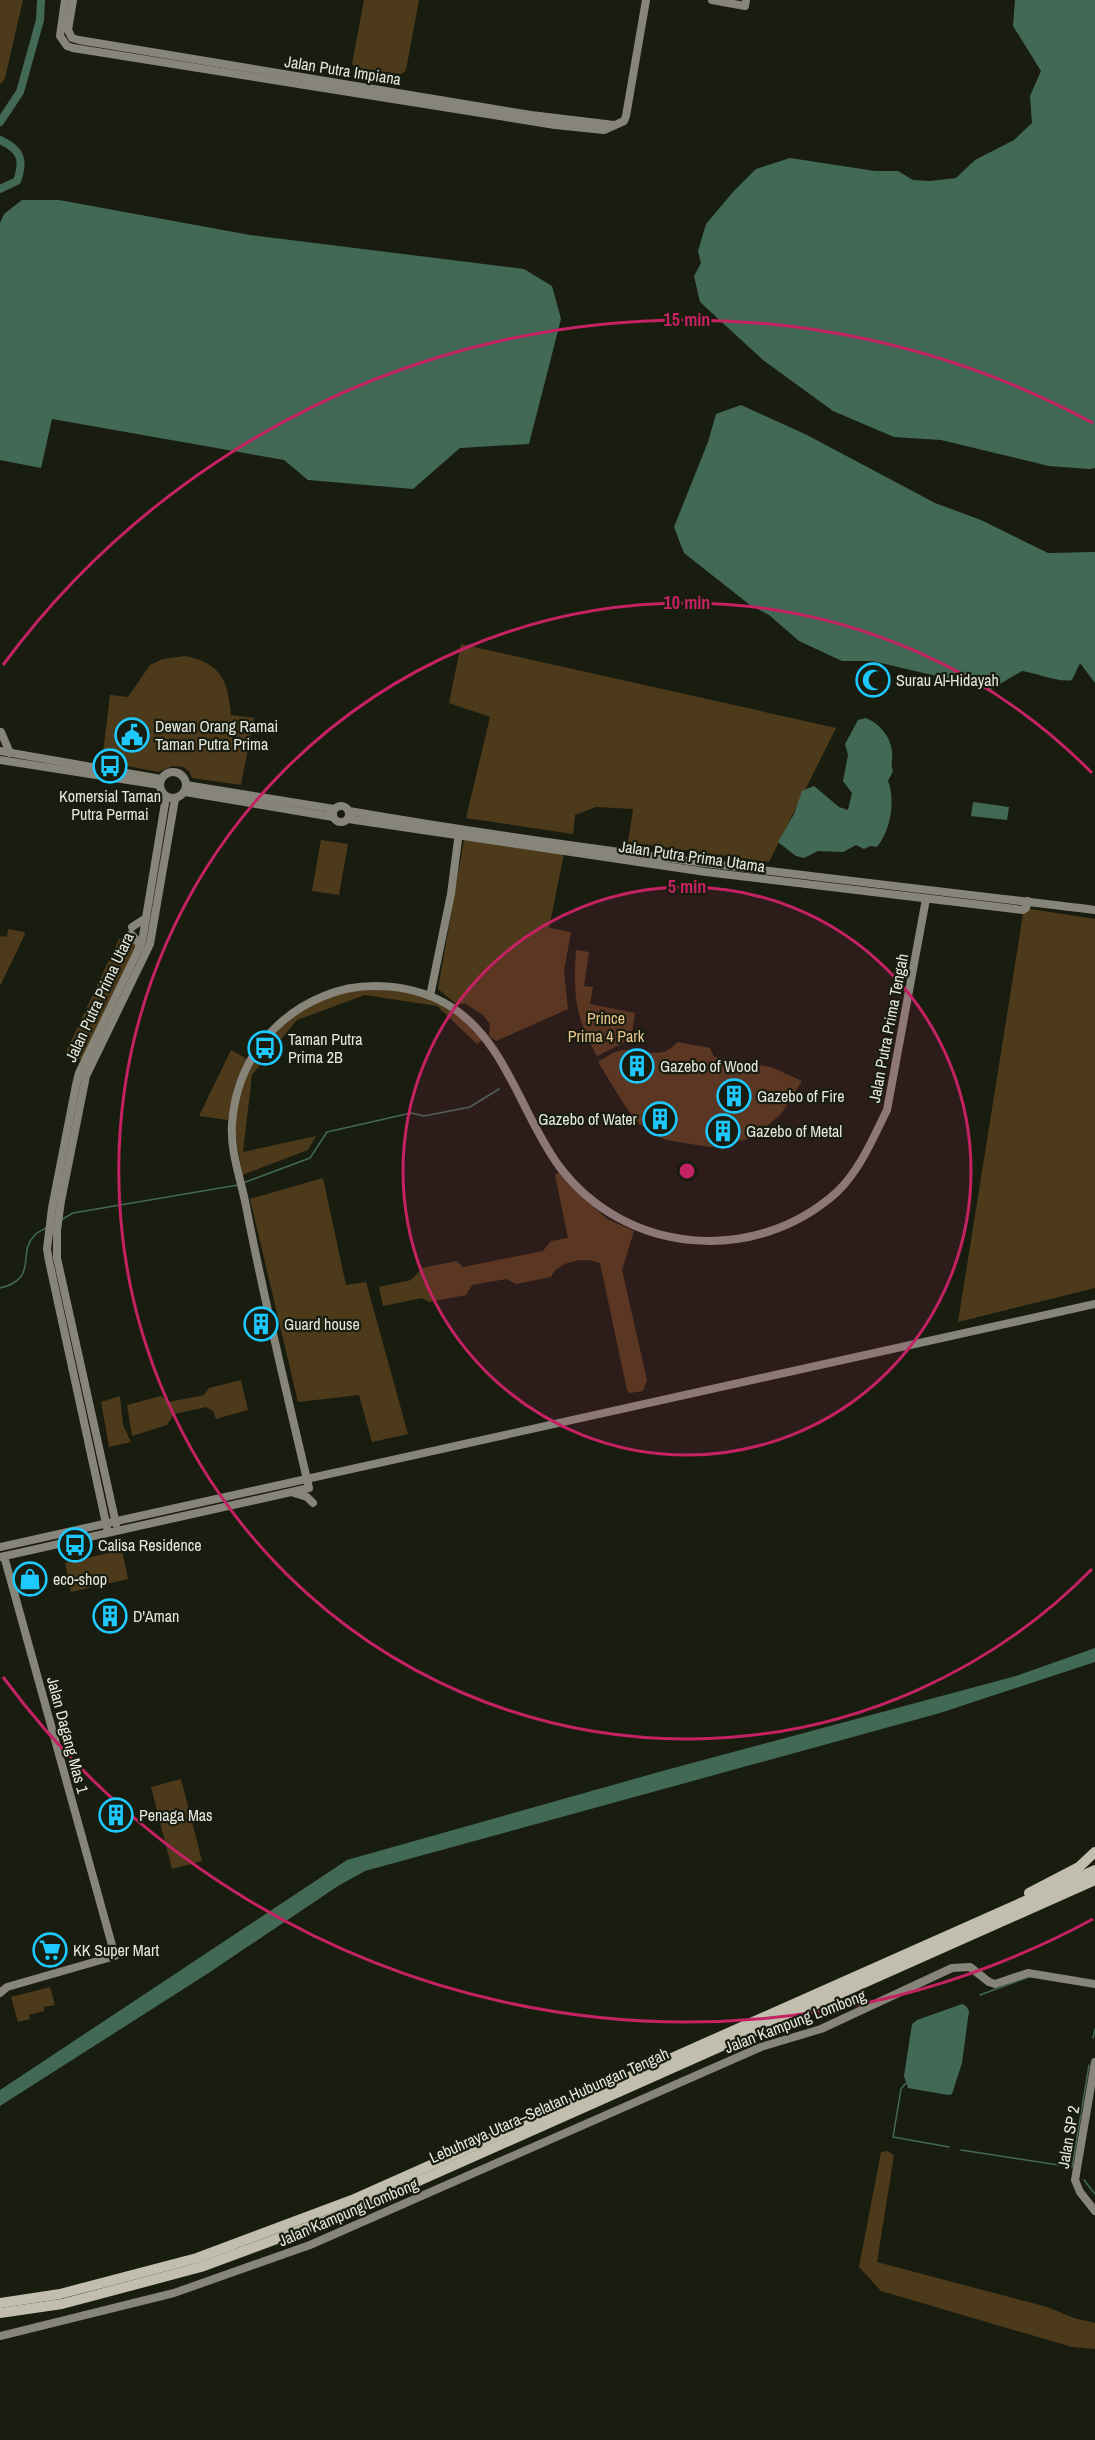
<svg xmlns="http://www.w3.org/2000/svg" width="1095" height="2440" font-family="'Archivo Narrow',sans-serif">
<rect width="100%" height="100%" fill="#191d10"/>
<!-- green -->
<g fill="#4d3a1b">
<path d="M0 0H23L5 78 0 85Z"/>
<path d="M364 0H419L406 70 402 74 355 68 352 64Z"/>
<path d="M461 644 836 728 769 862 628 842 633 809 596 807 575 815 573 834 466 818 490 717 449 703Z"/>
<path d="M185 656C222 663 228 682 231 715L254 718 241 785 192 778 189 771 183 767 173 766 158 772 102 761 110 695 128 697 150 665 163 659Z"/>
<path d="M321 840 348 844 339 895 312 891Z"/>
<path d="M464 840 564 853 549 928 571 932 564 971 568 1009 496 1041 489 1036 490 1024 483 1015 466 1004 455 1003 438 989Z"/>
<path d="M1024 908 1095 919V1288L958 1322Z"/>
<path d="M8 929 24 932 25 934 0 986V936L7 937Z"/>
<path d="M128 935 137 946 82 1060 65 1054 119 939Z"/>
<path d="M576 950 589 952 584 986 593 987 590 1004 635 1013 631 1039 597 1056C575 1017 573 994 576 950Z"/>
<path d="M363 989C413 989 450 999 483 1040L477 1044 437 1006 365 995 297 1020 252 1075 243 1152 316 1136 308 1150 242 1175C240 1156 234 1134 235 1115 237 1094 257 1047 272 1031 295 1008 331 994 363 989Z"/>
<path d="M677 1042 710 1048 714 1057 771 1067 802 1081 781 1114 753 1138 709 1147 666 1140 639 1124 625 1106 598 1062C606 1057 614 1051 624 1050 644 1049 663 1061 677 1042Z"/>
<path d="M231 1050 247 1059 235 1085 228 1120 199 1116Z"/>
<path d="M560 1172 584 1198 607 1219 634 1231 622 1270 647 1380 643 1391 630 1393 627 1390 600 1263C585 1256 558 1261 551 1277L516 1284 506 1279 472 1285 466 1295 429 1302 422 1298 383 1306 379 1287 411 1280 422 1268 456 1261 463 1267 543 1251 551 1241 568 1238 555 1175Z"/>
<path d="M323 1178 346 1285 366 1282 408 1434 372 1442 359 1395 298 1402 250 1199Z"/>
<path d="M241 1380 248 1410 216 1419 213 1411 206 1407 174 1414 167 1425 132 1436 127 1405 161 1396 169 1402 204 1395 209 1388Z"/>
<path d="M120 1396 123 1425 131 1442 109 1447 101 1402Z"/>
<path d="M122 1550 128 1579 71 1592 65 1563Z"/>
<path d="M181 1779 202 1861 172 1869 151 1787Z"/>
<path d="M50 1987 55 2005 44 2007V2011L29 2015 30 2019 18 2022 11 1997Z"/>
<path d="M887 2151 894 2155 877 2262 1047 2307 1074 2318 1095 2323V2349L1072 2347 881 2291 859 2267 881 2152Z"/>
</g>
<!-- water -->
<g fill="#426956">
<path d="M1015 0H1095V468L1090 469 1049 466 941 440 894 437 833 411 763 360 700 302 694 276 701 263 698 251 706 224 733 192 756 169 790 158 875 171H898L913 180 930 181 956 178 975 160 1014 140 1032 123 1030 96 1041 71 1013 26Z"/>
<path d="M22 200H59L250 235 524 269 552 286 561 319 529 444 460 448 413 489 308 480 284 460 52 419 41 468 0 460V223L4 214Z"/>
<path d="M741 405 807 435 935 503 981 520 1048 553 1095 552V683L1080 663 1072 680C1059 683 1037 673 1022 671L988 691V688L872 661H842L799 641 769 615 750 605 684 553 674 527 708 442 716 414Z"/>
<path d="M866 718C880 724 890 736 892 751 893 759 890 764 893 771L888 781C896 801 890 831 877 847L870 846 864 849 856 845 843 852 818 851 804 858 796 856 778 842 794 814 802 791 814 786 839 807 848 810 852 793 843 781 848 755 845 744 858 720Z"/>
<path d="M973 802 1009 807 1007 820 971 816Z"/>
<path d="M1095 1648V1662L940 1713 365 1871 338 1886 207 1974 0 2106V2090L347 1860 666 1770 1016 1676Z"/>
<path d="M962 2004 966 2006 969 2011 962 2063 952 2094 948 2095 908 2088 904 2076 912 2024 917 2020Z"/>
</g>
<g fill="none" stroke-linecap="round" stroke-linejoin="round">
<!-- stream -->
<g stroke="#426956" stroke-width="1.5">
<path d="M243 1183 310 1158 327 1132 411 1113 424 1116 470 1107 499 1089"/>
<path d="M61 1220 73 1213 238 1185"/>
<path d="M0 1288C39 1279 17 1253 34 1236 37 1232 42 1230 46 1228"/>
<path d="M980 1995 1029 1977"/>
<path d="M1093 2038 1095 2029"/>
<path d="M906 2083 901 2089 893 2137 949 2147"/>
<path d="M961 2150 1072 2167 1089 2065"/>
<path d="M1084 2180 1095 2194"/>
</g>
<!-- river -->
<g stroke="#426956" stroke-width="8">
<path d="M0 122 20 92 40 20 41 0"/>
<path d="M0 140C20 149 25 159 17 181L0 189"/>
</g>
<!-- secondary -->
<g stroke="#87857a" stroke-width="8">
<path d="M65 0 60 36 67 46 73 48 555 125 604 130 624 121 626 116 646 0"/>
<path d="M73 0 68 30 72 38 79 40 531 115 614 125"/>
<path d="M712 0 745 6 746 0"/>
<path d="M0 733 1 732 10 753"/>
<path d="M0 751 161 779"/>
<path d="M0 760 160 785"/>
<circle cx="173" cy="785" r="13"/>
<path d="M186 785 334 809"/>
<path d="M185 792 333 817"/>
<circle cx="341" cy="814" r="8"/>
<path d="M349 811C597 854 845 879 1095 910"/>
<path d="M348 819 706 872 1023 910 1026 908 1028 901"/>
<path d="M132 927 146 918"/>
<path d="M131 934 138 942 140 947"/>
<path d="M430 996 451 894 459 832"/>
<path d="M294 1493 307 1497 313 1503"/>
<path d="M116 1524 57 1258V1230L61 1201 86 1076 150 944 175 799"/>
<path d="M107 1528 49 1261 47 1249 52 1208 76 1085 79 1073 142 942 166 797"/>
<path d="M0 1547 1095 1304"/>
<path d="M0 1557 309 1488C287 1394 264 1300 246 1206 241 1180 230 1151 232 1124 236 1066 270 1018 324 996 363 979 417 984 453 1008 507 1044 522 1116 559 1166 625 1255 755 1266 837 1192 860 1170 873 1138 887 1110L926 899"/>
<path d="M0 1993 7 1987 115 1956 4 1556"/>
<path d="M1095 2062 1075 2180 1080 2192 1095 2211"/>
<path d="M0 2336 174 2293 310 2245 761 2047 821 2029 952 1968 970 1967 989 1982 995 1984 1028 1973 1095 1984"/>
</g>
<!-- highway -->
<g stroke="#c1bead" stroke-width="10">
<path d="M1029 1893 1079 1867 1095 1852"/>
<path d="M0 2303 60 2294 197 2258 352 2200 1095 1870"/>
<path d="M0 2313 62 2304 201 2267 349 2212 1095 1880"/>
</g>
</g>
<!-- distance rings -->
<circle cx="687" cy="1171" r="284" fill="#c42262" fill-opacity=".12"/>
<g fill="none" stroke="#c42262" stroke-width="3">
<circle cx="687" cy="1171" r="284"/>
<path d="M1092 1569A568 568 0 1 1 1092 773"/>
<path d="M1093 1919A851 851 0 0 1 3 1677M3 665A851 851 0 0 1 1093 423"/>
</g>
<!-- icons -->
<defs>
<g id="mosque-ring" transform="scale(1.725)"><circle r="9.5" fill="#191d10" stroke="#1ec9fd" stroke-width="1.5"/><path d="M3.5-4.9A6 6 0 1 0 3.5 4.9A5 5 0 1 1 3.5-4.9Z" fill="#1ec9fd"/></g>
<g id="civic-ring" transform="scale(1.725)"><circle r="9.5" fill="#191d10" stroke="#1ec9fd" stroke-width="1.5"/><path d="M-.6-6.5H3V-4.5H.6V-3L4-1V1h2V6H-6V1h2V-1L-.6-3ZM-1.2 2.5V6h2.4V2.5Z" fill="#1ec9fd"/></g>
<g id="bus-ring" transform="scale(1.725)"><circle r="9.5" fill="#191d10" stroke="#1ec9fd" stroke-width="1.5"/><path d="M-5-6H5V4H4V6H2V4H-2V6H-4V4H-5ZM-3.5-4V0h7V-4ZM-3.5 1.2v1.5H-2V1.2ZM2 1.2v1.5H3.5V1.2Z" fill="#1ec9fd"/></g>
<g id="building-ring" transform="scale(1.725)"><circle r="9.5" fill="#191d10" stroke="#1ec9fd" stroke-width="1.5"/><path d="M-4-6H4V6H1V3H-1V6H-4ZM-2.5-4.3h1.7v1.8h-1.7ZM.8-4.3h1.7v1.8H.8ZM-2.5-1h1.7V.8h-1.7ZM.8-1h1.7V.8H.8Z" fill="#1ec9fd"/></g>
<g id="shop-ring" transform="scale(1.725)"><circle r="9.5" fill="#191d10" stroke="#1ec9fd" stroke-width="1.5"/><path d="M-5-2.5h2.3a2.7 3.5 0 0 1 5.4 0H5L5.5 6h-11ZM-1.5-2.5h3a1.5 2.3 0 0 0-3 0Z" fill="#1ec9fd"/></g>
<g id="supermarket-ring" transform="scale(1.725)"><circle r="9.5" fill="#191d10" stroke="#1ec9fd" stroke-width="1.5"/><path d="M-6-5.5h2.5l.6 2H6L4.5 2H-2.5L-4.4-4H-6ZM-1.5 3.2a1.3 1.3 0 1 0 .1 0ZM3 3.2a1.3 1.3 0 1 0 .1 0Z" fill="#1ec9fd"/></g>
</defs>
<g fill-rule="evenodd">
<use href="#mosque-ring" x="873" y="680"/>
<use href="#civic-ring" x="132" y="735"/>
<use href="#bus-ring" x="110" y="766"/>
<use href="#bus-ring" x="265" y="1048"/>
<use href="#building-ring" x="637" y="1066"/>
<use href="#building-ring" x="734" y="1096"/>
<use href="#building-ring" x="660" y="1119"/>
<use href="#building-ring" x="723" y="1131"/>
<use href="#building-ring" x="261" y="1324"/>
<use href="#bus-ring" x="75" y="1545"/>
<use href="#shop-ring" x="30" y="1579"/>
<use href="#building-ring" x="110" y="1616"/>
<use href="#building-ring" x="116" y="1815"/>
<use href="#supermarket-ring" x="50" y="1950"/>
</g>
<g text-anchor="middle" stroke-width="4.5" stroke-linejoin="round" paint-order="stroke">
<!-- street labels -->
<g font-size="16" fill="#e4e7de" stroke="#191d10">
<text transform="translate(343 70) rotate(9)" y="6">Jalan Putra Impiana</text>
<text transform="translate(692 856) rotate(8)" y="6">Jalan Putra Prima Utama</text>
<text transform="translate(99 997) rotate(-65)" y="6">Jalan Putra Prima Utara</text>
<text transform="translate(888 1028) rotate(-79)" y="6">Jalan Putra Prima Tengah</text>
<text transform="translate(68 1735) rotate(75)" y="6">Jalan Dagang Mas 1</text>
<text transform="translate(795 2021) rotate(-21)" y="6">Jalan Kampung Lombong</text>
<text transform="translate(549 2105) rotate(-24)" y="6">Lebuhraya Utara–Selatan Hubungan Tengah</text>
<text transform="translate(1068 2137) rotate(-80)" y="6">Jalan SP 2</text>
<text transform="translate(348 2212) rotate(-23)" y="6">Jalan Kampung Lombong</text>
</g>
<!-- poi labels -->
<g font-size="16" fill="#e4e7de" stroke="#191d10" text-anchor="start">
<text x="896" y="686">Surau Al-Hidayah</text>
<text x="155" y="732">Dewan Orang Ramai<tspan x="155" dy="18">Taman Putra Prima</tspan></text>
<text x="110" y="802" text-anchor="middle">Komersial Taman<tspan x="110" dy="18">Putra Permai</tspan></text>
<text x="288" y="1045">Taman Putra<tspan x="288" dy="18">Prima 2B</tspan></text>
<text x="660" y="1072">Gazebo of Wood</text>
<text x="757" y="1102">Gazebo of Fire</text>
<text x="637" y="1125" text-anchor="end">Gazebo of Water</text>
<text x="746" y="1137">Gazebo of Metal</text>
<text x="284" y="1330">Guard house</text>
<text x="98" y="1551">Calisa Residence</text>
<text x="53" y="1585">eco-shop</text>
<text x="133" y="1622">D'Aman</text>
<text x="139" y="1821">Penaga Mas</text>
<text x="73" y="1956">KK Super Mart</text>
</g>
<!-- park labels -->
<g font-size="16" fill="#eac58c" stroke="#191d10">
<text x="606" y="1024">Prince<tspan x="606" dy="18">Prima 4 Park</tspan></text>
</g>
</g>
<circle cx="687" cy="1171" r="9" fill="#c42262" stroke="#191d10" stroke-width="3"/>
<g font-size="18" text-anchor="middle" font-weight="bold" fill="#c42262" stroke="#191d10" stroke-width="4.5" stroke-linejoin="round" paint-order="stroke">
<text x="687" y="326">15 min</text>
<text x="687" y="609">10 min</text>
<text x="687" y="893">5 min</text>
</g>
</svg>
